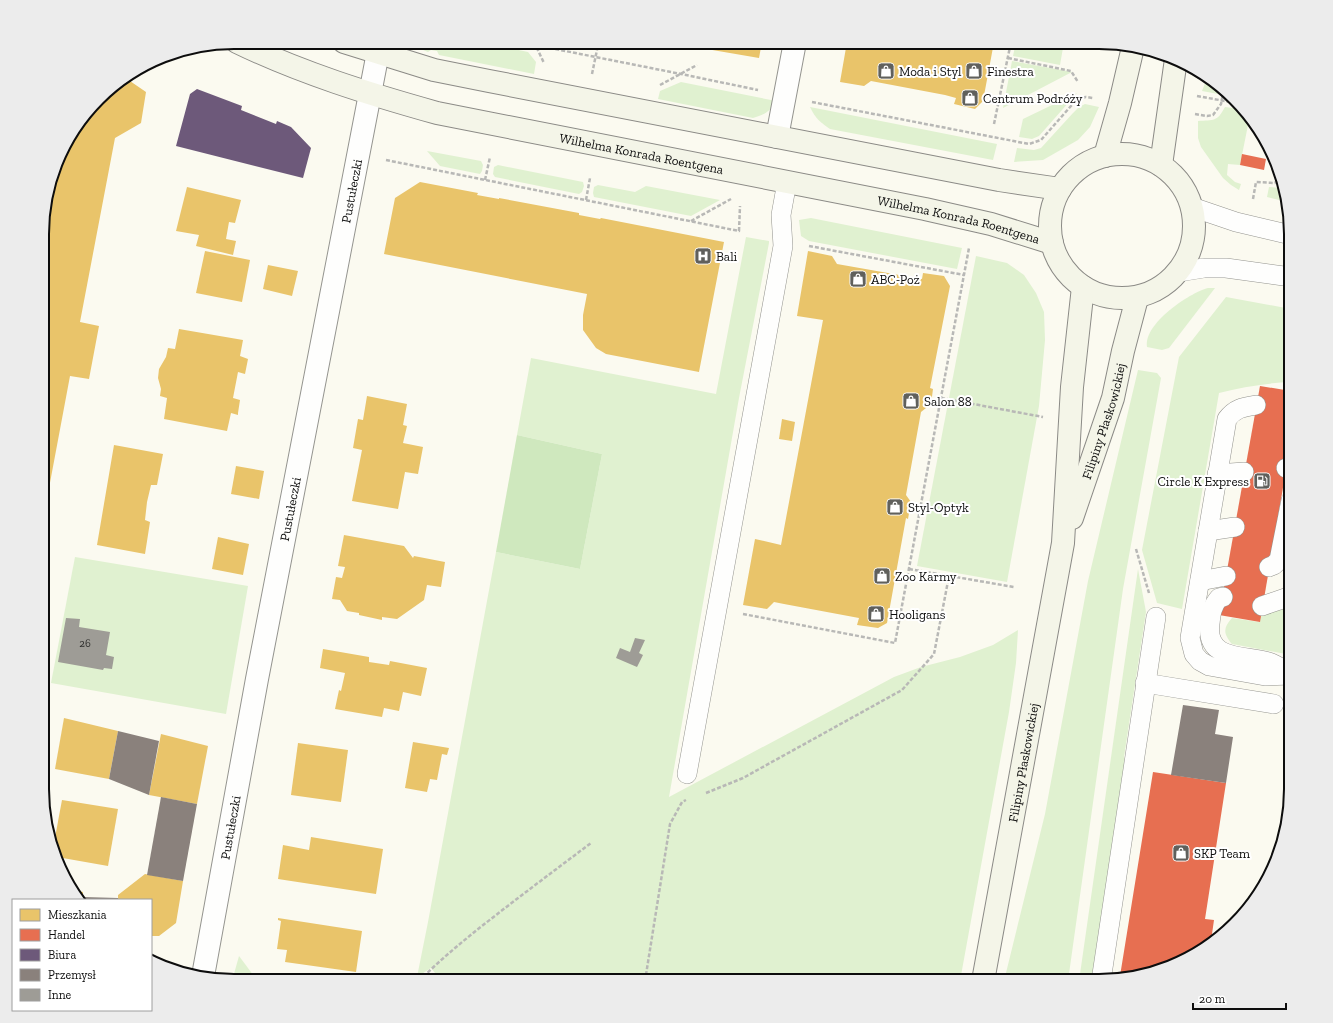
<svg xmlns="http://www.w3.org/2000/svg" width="1333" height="1023" font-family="'Zilla Slab',serif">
<rect width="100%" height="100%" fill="#fbfaf0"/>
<!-- green -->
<g fill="#e0f1d0">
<path d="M409 42H480L528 52 536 62 534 74 439 55 437 51 431 50 428 52 416 47Z"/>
<path d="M645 42H689L687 50Z"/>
<path d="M1016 42H1064L1060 65 1013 56Z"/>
<path d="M1012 61 1072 72 1003 108Z"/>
<path d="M1207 78 1219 86 1218 94 1202 91Z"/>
<path d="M681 82 776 101C771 111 764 115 753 118L658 99 660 91Z"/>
<path d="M1077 93 1039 136 1032 139 1019 137 1023 119Z"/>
<path d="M1085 104 1099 107 1090 127 1078 140 1043 160 1014 162 1017 148 1034 150 1041 148 1073 113 1079 107Z"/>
<path d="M810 107 997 144 993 160 830 129C821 123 815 118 810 107Z"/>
<path d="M1225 107 1241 109 1249 120 1240 165 1228 164 1227 175 1235 182 1241 184 1239 190 1231 185 1223 178 1201 147 1198 138V121C1214 120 1217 122 1225 107Z"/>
<path d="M427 151 481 161 483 165 482 171 480 174 440 166Z"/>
<path d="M498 165 583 182 584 186 582 192 579 194 495 177 493 174 494 167Z"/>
<path d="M598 185 635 192 646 186 720 200 691 216 594 197 593 193 594 187Z"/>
<path d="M1269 187 1280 188 1283 201 1267 197Z"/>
<path d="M811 218 962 248 957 269 809 241 801 236 799 220Z"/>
<path d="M746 237 769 241V243L739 398 669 797 894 677 921 667 960 657 993 645 1018 630 1016 663 1009 712 960 981H438L439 978 431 968 417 977 428 922 496 552 580 569 602 454 517 435 531 358 716 394Z"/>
<path d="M976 256 1007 263 1024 275 1036 293 1044 312 1045 340 1039 406 1007 582 917 566Z"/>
<path d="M1208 288H1215L1169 348 1162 350 1147 347C1143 324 1189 293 1208 288Z"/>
<path d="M1226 297 1291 309V382C1267 383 1242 387 1219 393L1182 609 1157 603 1142 550 1179 357Z"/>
<path d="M1138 370 1157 373 1161 378 1123 589 1068 981H1004L1045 814 1088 581Z"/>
<path d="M75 557 248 586 226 714 51 683Z"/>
<path d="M1138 569 1146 612 1124 757 1127 770 1093 981H1079Z"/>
<path d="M1291 607V655L1232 644C1223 633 1223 628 1232 618L1259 622 1261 613Z"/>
<path d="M239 956 257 980V981H232Z"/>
</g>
<!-- forest -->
<path fill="#cfe8be" d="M517 435 602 454 580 569 496 552Z"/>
<!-- homes -->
<g fill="#e9c46a">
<path d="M690 42H762L759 58 689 46Z"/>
<path d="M847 42H994L983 101 975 109 954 104 956 98 945 95 871 81 864 86 840 82Z"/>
<path d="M127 79 146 92 141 123 115 138 80 322 99 326 89 379 70 376 43 520 44 209 68 138 108 89Z"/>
<path d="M420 182 478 193 477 195 499 199V198L579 213V215L600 219 601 218 724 242 699 372 606 354 596 348 583 330V315L587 294 384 254 395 198Z"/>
<path d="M187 187 241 200 235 223 229 222 226 239 236 241 233 255 196 246 199 235 176 231Z"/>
<path d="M205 251 250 260 242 302 196 293Z"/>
<path d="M808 251 832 256 837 264 922 279 923 273 944 276 950 286 930 388 933 389 931 404 921 412 906 495 911 502 908 519 906 518 887 623 878 628 857 625 859 618 784 604 774 602 767 609 743 605 755 539 781 545 823 320 797 316Z"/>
<path d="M268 265 298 271 292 296 263 289Z"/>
<path d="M179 329 243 340 240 356 248 359 245 374 238 372 233 398 240 400 238 413V415L231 413 227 431 164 419 167 398 160 396 161 389 158 378 159 369 166 357 168 348 175 349Z"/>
<path d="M367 396 407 404 403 425 407 426 403 443 423 447 418 474 405 472 398 509 352 501 362 450 353 448 358 419 363 420Z"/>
<path d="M782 419 795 422 792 441 779 439Z"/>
<path d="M114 445 163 454 157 485H151L147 502 145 520 150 522 145 554 97 545Z"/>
<path d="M236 466 264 471 259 499 231 494Z"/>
<path d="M344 535 404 546 413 558 414 556 445 562 441 587 427 585 424 600 397 619 382 617V620L359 615V613L347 611 340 600 332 599 336 577 342 578 345 567 338 566Z"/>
<path d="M218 537 249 544 243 575 212 569Z"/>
<path d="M323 649 369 657V662L389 665 390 661 427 668 421 696 403 692 399 711 384 708 382 717 335 709 339 690 341 691 345 673 320 668Z"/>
<path d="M64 718 118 731 109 779 55 769Z"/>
<path d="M161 734 208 746 197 804 149 795Z"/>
<path d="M413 742 449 748 447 755 442 754 437 780 430 779 427 792 405 788Z"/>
<path d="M298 743 348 750 341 802 291 795Z"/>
<path d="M62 800 118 809 108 866 57 857 54 843Z"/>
<path d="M311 837 383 849 376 894 278 879 283 845 309 850Z"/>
<path d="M145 874 183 881 176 923 159 936H151V900H118V895Z"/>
<path d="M74 890 83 892V900H82Z"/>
<path d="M278 918 362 931 356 972 285 962 287 950 277 949 281 921 278 920Z"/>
</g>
<!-- shops -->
<g fill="#e76f51">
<path d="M1242 154 1266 159 1264 170 1240 165Z"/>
<path d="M1260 386 1291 391V441L1260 622 1219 615Z"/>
<path d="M1153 772 1226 783 1205 919 1214 920 1211 941 1184 961 1120 976Z"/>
</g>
<!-- offices -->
<path fill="#6d597a" d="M197 89 242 106 241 110 276 124 277 121 291 127 311 148 303 178 176 146 190 94Z"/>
<!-- industry -->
<g fill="#8a817c">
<path d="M1183 705 1219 710 1215 734 1233 737 1226 783 1171 775Z"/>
<path d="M118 731 159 741 149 795 109 779Z"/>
<path d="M161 797 197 804 183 881 147 875Z"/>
<path d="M83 897 118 898V900H83Z"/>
</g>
<!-- building -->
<g fill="#9e9c96">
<path d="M66 618 80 619 79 627 110 632 106 655 114 657 112 669 104 668 103 670 58 662Z"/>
<path d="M635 638 645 640 639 653 643 655 637 667 616 658 620 648 630 652Z"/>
</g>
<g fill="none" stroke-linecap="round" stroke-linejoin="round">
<!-- lane casing -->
<g stroke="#94948f" stroke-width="20">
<g id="lane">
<path d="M1192 207 1236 222 1291 235"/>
<path d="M1179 272 1204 268H1226L1291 277"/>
<path d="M1256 405C1244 407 1235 408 1227 419L1190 638 1194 654 1200 661 1209 666 1265 676 1291 675"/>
<path d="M1286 468 1291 467"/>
<path d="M1217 474 1244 472"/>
<path d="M1208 531 1235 527"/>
<path d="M1269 567 1274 565 1279 560 1291 500"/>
<path d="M1200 581 1226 576"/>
<path d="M1223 597 1219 598C1212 606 1211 613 1210 624 1205 661 1245 655 1269 662 1276 664 1284 670 1291 674"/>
<path d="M1262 606 1291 596"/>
<path d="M1145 683 1274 704"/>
<path d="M687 774 783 246 781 215 787 182"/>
<path d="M1101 981 1156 617"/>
</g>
</g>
<!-- street casing -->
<g stroke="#94948f" stroke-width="24">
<g id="street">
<path d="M777 137 795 42"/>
<path id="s1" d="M203 976 257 679 380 42"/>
</g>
</g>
<!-- secondary casing -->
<g stroke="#8b8a86" stroke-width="24">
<g id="secondary">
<path id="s2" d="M237 42C301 73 369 94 437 113L925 209 991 224 1052 243"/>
<path d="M344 42 434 70 489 81 999 180 1060 189"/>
<circle cx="1122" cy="226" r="72"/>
<path d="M1105 156 1120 103 1133 47"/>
<path d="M1161 165 1176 59"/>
<path id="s3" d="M1072 518 1113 398 1123 351 1137 298"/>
<path id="s4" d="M983 981 1063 543 1072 387 1083 287"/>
</g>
</g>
<!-- path -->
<g stroke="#b8b8b6" stroke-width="2.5" stroke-dasharray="4 2" stroke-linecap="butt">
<path d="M520 42 681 74 758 90"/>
<path d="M534 42 544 63"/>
<path d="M1008 58 1071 71 1078 82"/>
<path d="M592 74 598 45"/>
<path d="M660 85 697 65"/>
<path d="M1197 96 1236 103"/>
<path d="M812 102 1029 144 1041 140 1078 98 1086 97 1093 98"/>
<path d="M1195 114 1207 116 1213 115 1221 104 1224 89"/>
<path d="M994 124 1011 42"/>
<path d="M386 160 739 231 740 206"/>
<path d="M485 180 490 157"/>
<path d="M1253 199 1256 182 1275 183 1278 179"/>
<path d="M586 200 590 178"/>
<path d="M691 221 731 199"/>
<path d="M809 246 964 275"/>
<path d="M941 398 1043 417"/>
<path d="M1136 549 1149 593"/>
<path d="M909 569 1014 587"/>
<path d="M743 614 895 643 969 248"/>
<path d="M706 793 743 778 902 690 934 654 949 576"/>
<path d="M419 981C443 957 469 936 496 915 527 891 559 867 591 843"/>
<path d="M645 981 670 824 682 802 686 800"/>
</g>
<!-- lane -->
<use href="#lane" stroke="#fefefd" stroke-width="19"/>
<!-- street -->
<use href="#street" stroke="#fefefd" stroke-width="22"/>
<!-- secondary -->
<use href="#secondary" stroke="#f4f5e8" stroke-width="22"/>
</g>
<!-- icons -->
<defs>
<g id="shop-square" transform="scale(0.9)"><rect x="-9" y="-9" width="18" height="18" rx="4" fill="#60605c" stroke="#fff"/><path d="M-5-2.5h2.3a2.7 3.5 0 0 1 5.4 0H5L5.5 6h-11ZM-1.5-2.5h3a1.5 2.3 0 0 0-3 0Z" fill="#fff"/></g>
<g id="hospital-square" transform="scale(0.9)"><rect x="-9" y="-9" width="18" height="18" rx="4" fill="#60605c" stroke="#fff"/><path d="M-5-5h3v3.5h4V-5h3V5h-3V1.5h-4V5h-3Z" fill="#fff"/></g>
<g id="fuel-square" transform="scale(0.9)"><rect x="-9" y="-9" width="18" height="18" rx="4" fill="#60605c" stroke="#fff"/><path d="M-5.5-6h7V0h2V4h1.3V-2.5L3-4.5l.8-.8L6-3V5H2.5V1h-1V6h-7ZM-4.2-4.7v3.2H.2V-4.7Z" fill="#fff"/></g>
</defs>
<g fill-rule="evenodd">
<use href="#shop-square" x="886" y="71"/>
<use href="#shop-square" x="974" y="71"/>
<use href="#shop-square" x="970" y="98"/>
<use href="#hospital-square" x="703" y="256"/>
<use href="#shop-square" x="858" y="279"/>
<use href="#shop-square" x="911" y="401"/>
<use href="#fuel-square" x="1262" y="481"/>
<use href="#shop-square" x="895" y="507"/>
<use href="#shop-square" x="882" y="576"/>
<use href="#shop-square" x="876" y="614"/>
<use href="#shop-square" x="1181" y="853"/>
</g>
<g text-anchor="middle" stroke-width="4" stroke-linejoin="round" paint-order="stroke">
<!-- number labels -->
<g font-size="11" fill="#31312f">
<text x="85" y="647">26</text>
</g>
<!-- poi labels -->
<g font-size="13" fill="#0d0d0d" stroke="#fff" text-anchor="start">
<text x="899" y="76">Moda i Styl</text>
<text x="987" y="76">Finestra</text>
<text x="983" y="103">Centrum Podróży</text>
<text x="716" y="261">Bali</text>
<text x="871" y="284">ABC-Poż</text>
<text x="924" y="406">Salon 88</text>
<text x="1249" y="486" text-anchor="end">Circle K Express</text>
<text x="908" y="512">Styl-Optyk</text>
<text x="895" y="581">Zoo Karmy</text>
<text x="889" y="619">Hooligans</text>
<text x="1194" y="858">SKP Team</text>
</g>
<!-- street labels -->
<g font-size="13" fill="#0d0d0d" stroke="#fff">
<text dy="5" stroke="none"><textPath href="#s2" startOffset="421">Wilhelma Konrada Roentgena</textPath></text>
<text dy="5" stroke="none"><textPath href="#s1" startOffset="799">Pustułeczki</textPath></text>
<text dy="5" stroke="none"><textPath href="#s2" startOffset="745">Wilhelma Konrada Roentgena</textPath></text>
<text dy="5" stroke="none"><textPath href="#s3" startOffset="102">Filipiny Płaskowickiej</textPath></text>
<text dy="5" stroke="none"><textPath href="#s1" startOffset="475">Pustułeczki</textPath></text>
<text dy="5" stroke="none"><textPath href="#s4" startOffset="222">Filipiny Płaskowickiej</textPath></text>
<text dy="5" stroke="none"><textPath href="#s1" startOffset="151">Pustułeczki</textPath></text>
</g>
</g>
<!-- crop -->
<path d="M0 0H1333V1023H0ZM234 49H1099A185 185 0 0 1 1284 234V789A185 185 0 0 1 1099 974H234A185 185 0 0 1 49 789V234A185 185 0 0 1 234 49Z" fill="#ececec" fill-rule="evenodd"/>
<path fill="none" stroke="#0d0d0d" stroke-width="2" d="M234 49H1099A185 185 0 0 1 1284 234V789A185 185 0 0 1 1099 974H234A185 185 0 0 1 49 789V234A185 185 0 0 1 234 49Z"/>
<!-- legend -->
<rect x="12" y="899" width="140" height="112" fill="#ffffff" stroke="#9e9e9e"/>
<rect x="20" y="909" width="20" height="12" fill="#e9c46a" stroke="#9e9e9e"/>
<text x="48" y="919" font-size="12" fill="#0d0d0d">Mieszkania</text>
<rect x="20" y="929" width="20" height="12" fill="#e76f51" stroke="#9e9e9e"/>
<text x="48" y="939" font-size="12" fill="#0d0d0d">Handel</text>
<rect x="20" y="949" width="20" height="12" fill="#6d597a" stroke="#9e9e9e"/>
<text x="48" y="959" font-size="12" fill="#0d0d0d">Biura</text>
<rect x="20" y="969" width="20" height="12" fill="#8a817c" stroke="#9e9e9e"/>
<text x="48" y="979" font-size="12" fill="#0d0d0d">Przemysł</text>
<rect x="20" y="989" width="20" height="12" fill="#9e9c96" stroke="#9e9e9e"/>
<text x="48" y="999" font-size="12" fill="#0d0d0d">Inne</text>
<!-- scale -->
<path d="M1193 1003v6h93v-6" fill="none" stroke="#0d0d0d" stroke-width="2"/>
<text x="1199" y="1003" font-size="12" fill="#0d0d0d" stroke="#ffffff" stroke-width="3" paint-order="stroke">20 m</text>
</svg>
